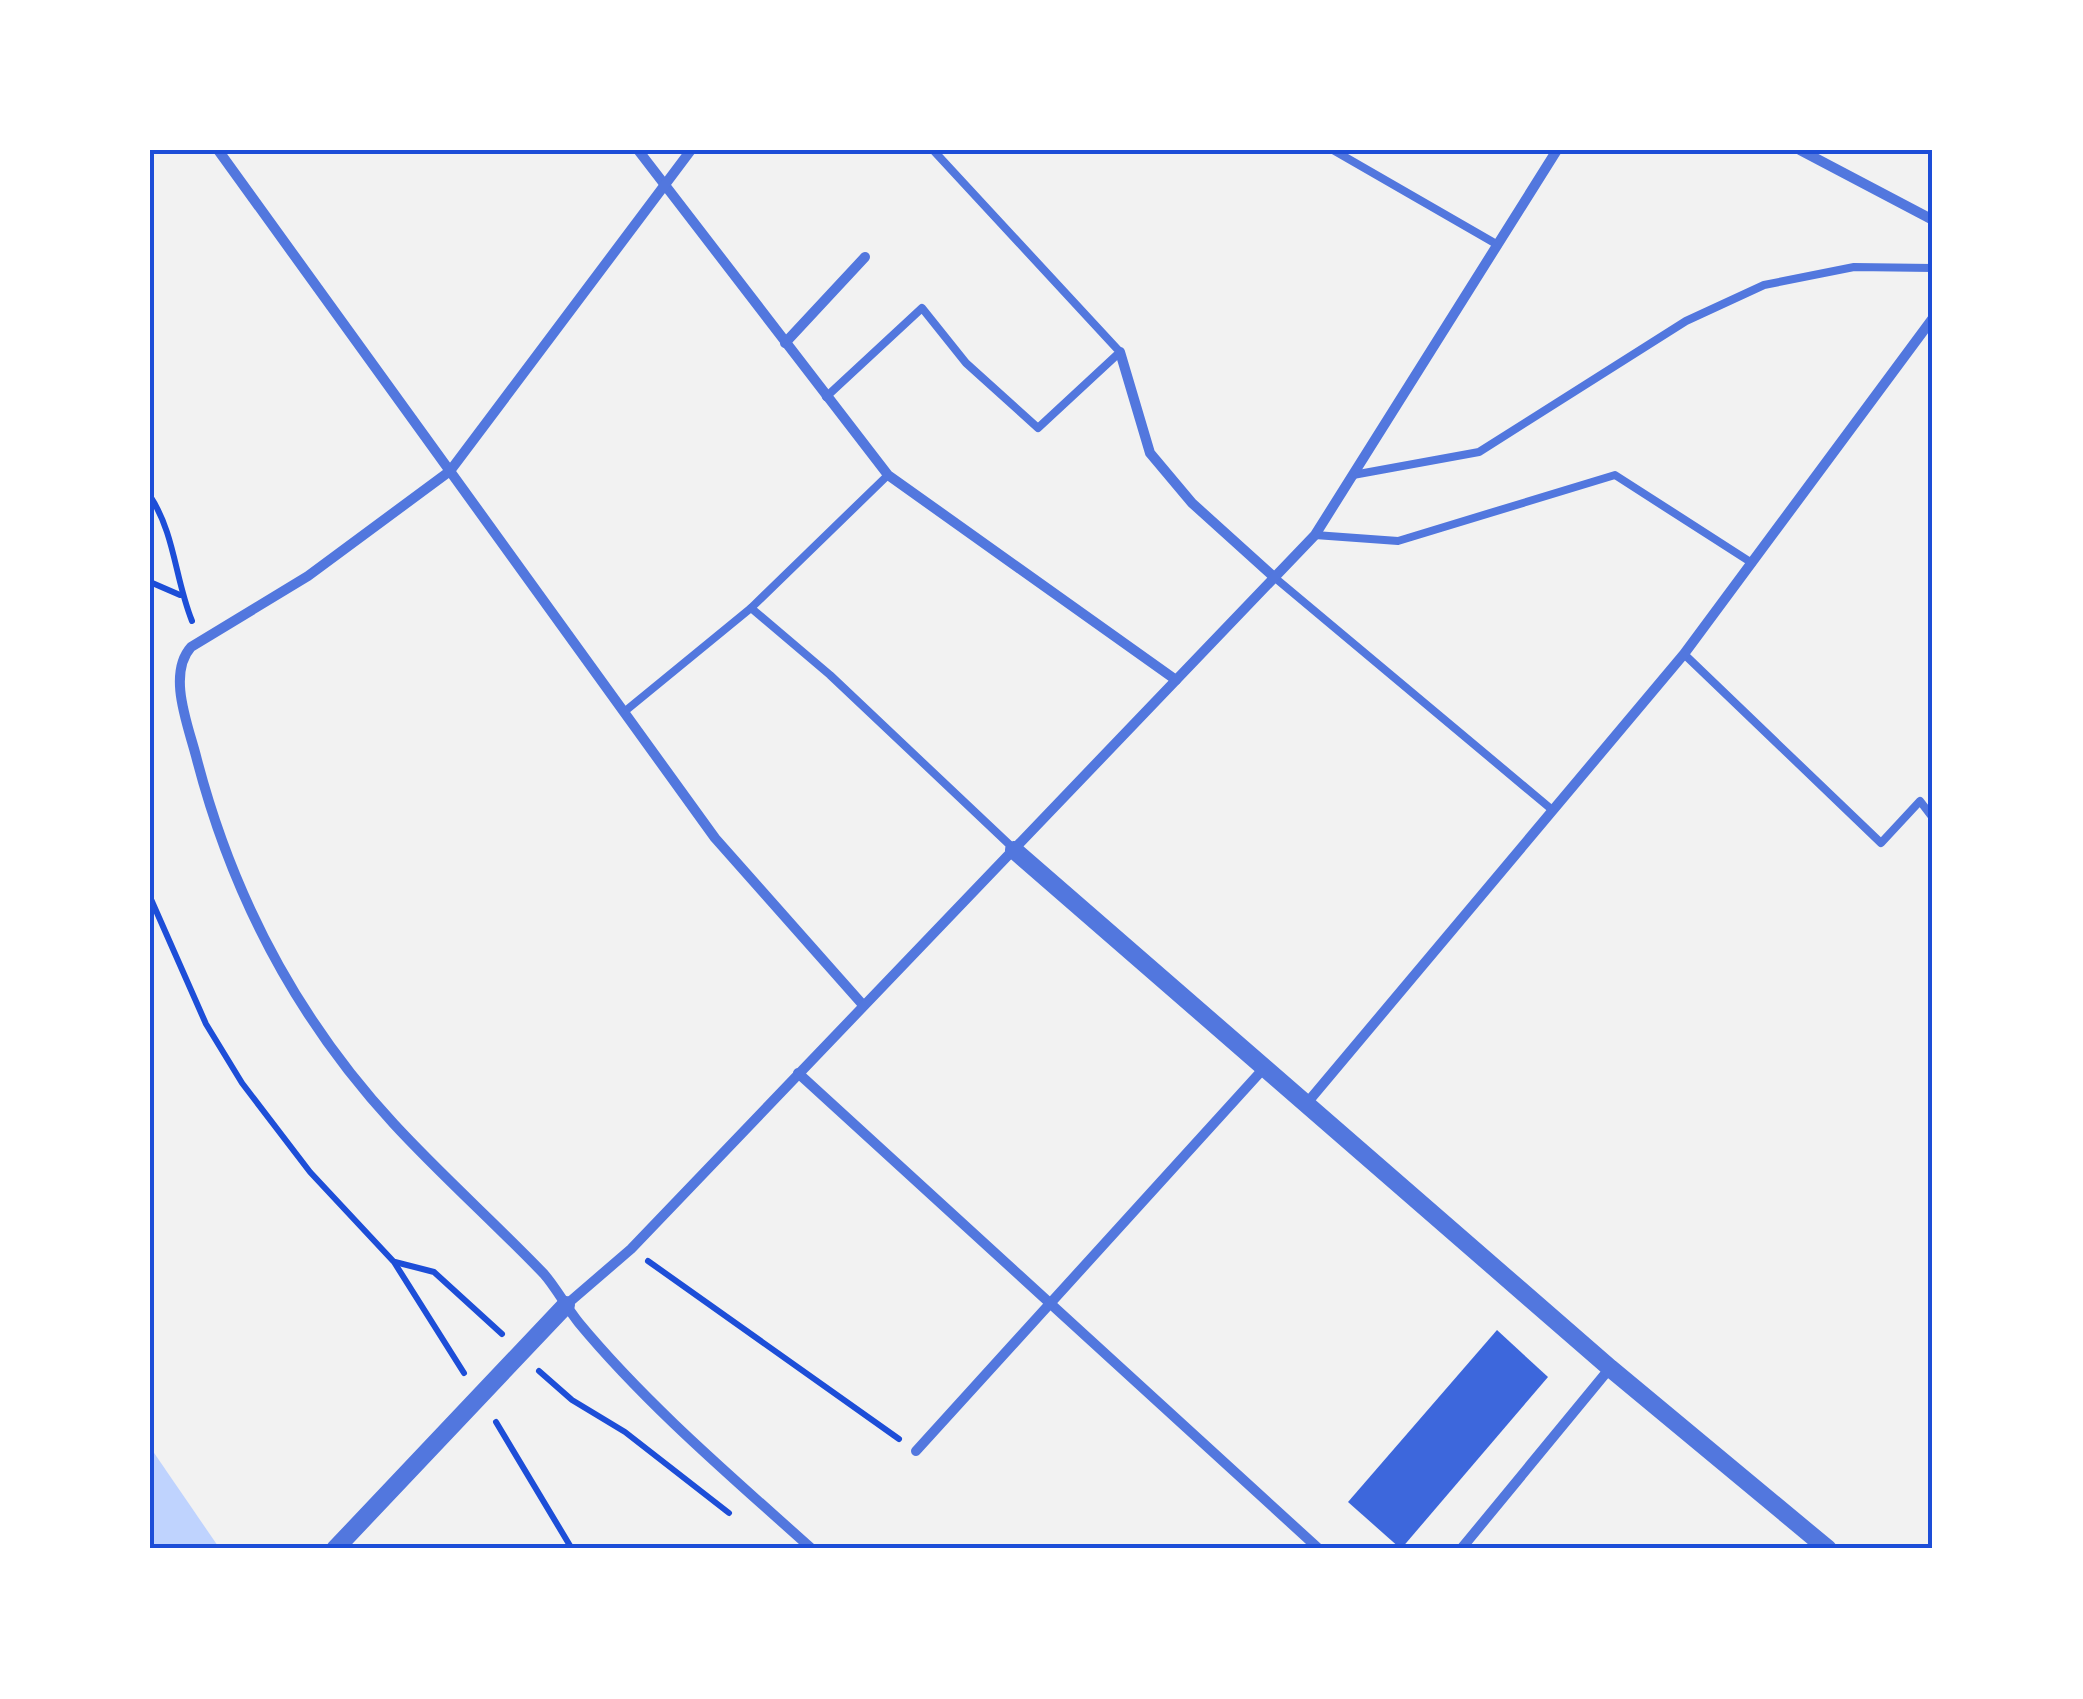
<svg xmlns="http://www.w3.org/2000/svg" width="2083" height="1699" font-family="Cabin,sans-serif">
<rect width="100%" height="100%" fill="#f2f2f2"/>
<!-- water -->
<path fill="#bfd3fe" d="M150 1447 220 1549H150Z"/>
<!-- building -->
<path fill="#3d67dc" d="M1497 1330 1548 1377 1401 1549 1348 1502Z"/>
<g fill="none" stroke-linecap="round" stroke-linejoin="round">
<!-- path -->
<g stroke="#1d4ed8" stroke-width="6">
<path d="M150 496C175 534 175 579 192 621"/>
<path d="M150 582 180 595"/>
<path d="M150 897 206 1024 242 1083 310 1172 394 1262 464 1373"/>
<path d="M648 1261 899 1439"/>
<path d="M395 1262 434 1272 502 1334"/>
<path d="M539 1371 572 1400 625 1432 729 1513"/>
<path d="M496 1422 572 1549"/>
</g>
<!-- service -->
<g stroke="#5277de" stroke-width="8">
<path d="M1333 150 1498 245"/>
<path d="M826 397 922 308 966 363 1038 428 1120 352 933 150"/>
<path d="M1353 475 1479 452 1686 321 1764 285 1854 267 1933 268"/>
<path d="M1315 535 1398 541 1615 475 1752 563"/>
<path d="M1274 577 1550 808"/>
<path d="M751 608 830 675 1013 848"/>
<path d="M1684 654 1881 843 1920 801 1933 818"/>
<path d="M624 712 751 608 888 475"/>
</g>
<!-- minor -->
<g stroke="#5277de" stroke-width="10">
<path d="M218 150 715 838 863 1005"/>
<path d="M638 150 888 475 1176 680"/>
<path d="M691 150 450 471 308 576 191 647C167 674 188 725 196 756 232 896 296 1018 394 1124 442 1176 495 1223 544 1274 557 1289 566 1307 579 1323 647 1405 733 1478 812 1549"/>
<path d="M1800 150 1933 220"/>
<path d="M785 343 865 257"/>
<path d="M1120 352 1150 453 1192 503 1274 577"/>
<path d="M798 1073 1319 1549"/>
<path d="M1307 1103 1684 654 1933 318"/>
<path d="M566 1305 631 1249 1315 535 1557 150"/>
<path d="M916 1451 1265 1067"/>
<path d="M1461 1549 1610 1368"/>
</g>
<!-- tertiary -->
<g stroke="#5277de" stroke-width="18">
<path d="M1014 850 1610 1368 1828 1549"/>
<path d="M335 1549 566 1305"/>
</g>
</g>
<!-- border -->
<rect width="2083" height="1699" fill="none" stroke="#ffffff" stroke-width="305"/>
<rect x="152" y="152" width="1778" height="1394" fill="none" stroke="#1d4ed8" stroke-width="4"/>
</svg>
